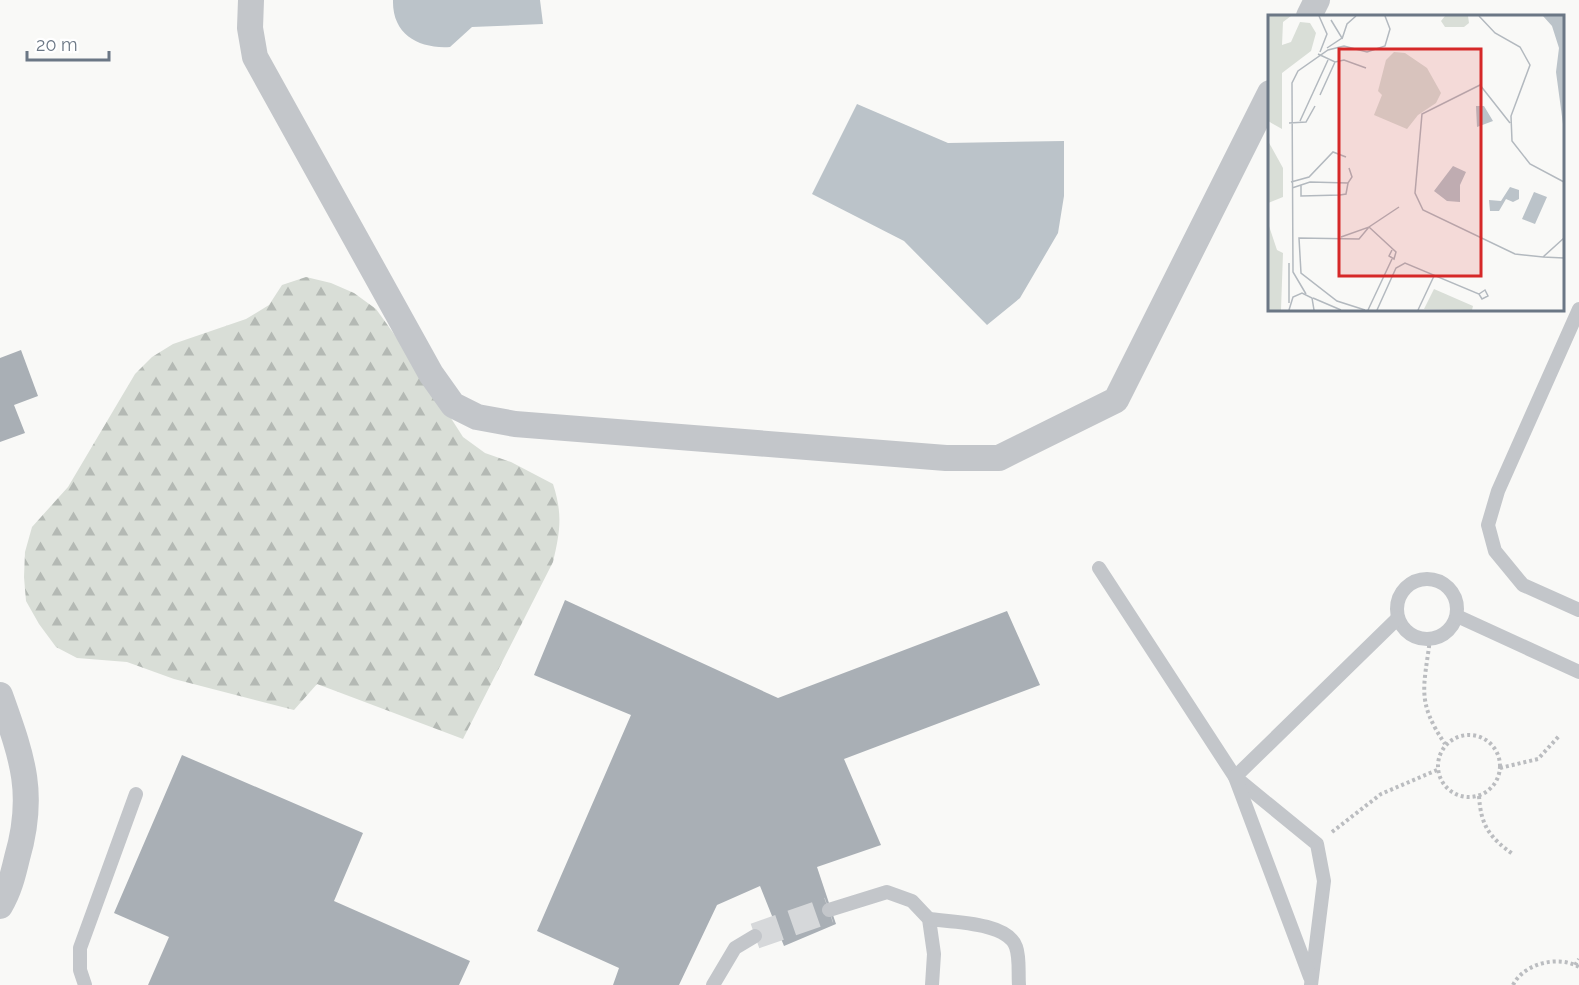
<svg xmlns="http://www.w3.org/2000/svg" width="1579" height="985" font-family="Raleway,sans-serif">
<defs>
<pattern id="forest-firs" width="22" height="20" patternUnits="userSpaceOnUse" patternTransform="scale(1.5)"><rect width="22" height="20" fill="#d9ded7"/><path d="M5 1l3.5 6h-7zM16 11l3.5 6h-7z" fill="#b4b9b4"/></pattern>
</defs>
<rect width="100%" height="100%" fill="#f9f9f7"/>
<!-- forest -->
<path fill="url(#forest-firs)" d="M306 277 331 283 354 293 376 309 422 373 463 437 485 453 511 462 553 484C563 515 560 532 553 562L463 739 317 684 294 710 174 679 127 662 77 658 56 647 39 624 26 601 24 577 25 552 32 527 68 487 135 374 152 357 173 344 246 319 269 305 282 285Z"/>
<!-- water -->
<g fill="#bbc3c9">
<path d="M393 0H540L543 24 472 27 450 47C419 49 392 35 393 0Z"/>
<path d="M857 104 948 143 1064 141V196L1058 233 1020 298 987 325 904 241 812 194Z"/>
</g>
<!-- building -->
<g fill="#a9afb5">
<path d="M21 350 38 396 14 405 25 433 0 442V358Z"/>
<path d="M565 600 778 698 1007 611 1040 685 844 759 881 845 817 867 836 924 784 946 760 886 717 905 679 985H613L619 968 537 931 631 715 534 675Z"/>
<path d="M182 755 363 833 334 901 470 961 459 985H148L169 937 114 913Z"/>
</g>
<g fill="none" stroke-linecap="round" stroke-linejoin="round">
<!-- minor-tunnel -->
<path stroke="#d6d8da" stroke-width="26" stroke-dasharray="26 13" stroke-linecap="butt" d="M755 936 829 910"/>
<!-- path -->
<g stroke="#bbbdc0" stroke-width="4" stroke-dasharray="3 3" stroke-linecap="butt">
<path d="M1430 639C1424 688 1416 701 1445 744"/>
<circle cx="1469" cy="766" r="31"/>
<path d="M1500 768 1538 759 1559 736"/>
<path d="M1479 796C1481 826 1489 837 1514 855"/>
<path d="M1332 832 1381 794 1437 770"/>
<path d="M1575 965 1579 959"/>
<path d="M1513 985C1524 963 1559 955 1579 967"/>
</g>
<!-- service -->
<g stroke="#c3c6ca" stroke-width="14">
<path d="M1579 309 1498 491 1488 525 1495 551 1523 585 1579 610"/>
<path d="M1099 568 1235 777 1317 844 1324 881 1311 985"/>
<circle cx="1427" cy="609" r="30"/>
<path d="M1457 616 1579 672"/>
<path d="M829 910 887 892 912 901 929 919 934 954 932 985"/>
<path d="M929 919C950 922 1008 922 1016 947 1020 958 1018 973 1019 985"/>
<path d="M1310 977 1235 777 1398 618"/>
<path d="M85 985 80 970V948L136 794"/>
<path d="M713 985 735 948 755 936"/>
</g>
<!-- minor -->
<g stroke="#c3c6ca" stroke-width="26">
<path d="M251 0 250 28 255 57 431 374 453 405 477 417 515 424 946 458H999L1116 400 1270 93"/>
<path d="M1309 16 1317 0"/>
<path d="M0 695C22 757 36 793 17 858 13 875 9 891 0 906"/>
</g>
</g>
<!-- overview -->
<g transform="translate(1268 15)">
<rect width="296" height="296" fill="#f9f9f7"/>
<path d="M1 1H23L15 7 14 30 23 27 32 7 42 8 48 18 43 36 14 58V114L0 106ZM177 1H200L201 8 196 12H177L173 6ZM126 37 137 38 159 53 173 78 168 88 150 100 139 114 106 100 114 80 110 76 118 45ZM0 126 15 153V182L0 188ZM0 208 9 235 15 238 13 295H0Z" fill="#d9ded7"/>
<path d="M166 274 205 291 204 295 156 294Z" fill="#d9ded7"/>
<path d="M275 1H295V109L288 57 291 33 284 11ZM208 91H216L225 106 209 112ZM185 151 198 157 192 170V187L179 186 166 176ZM242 172 251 175V184L245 187 238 184 231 196H222L221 185 233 186ZM266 177 279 182 267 209 254 204Z" fill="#bbc3c9"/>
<path fill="none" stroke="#b3b9bf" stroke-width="1.5" d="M51 1 59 19 52 37M211 1 227 18 252 32 262 50 243 101 244 126 262 149 296 167M74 24 79 9 88 1M59 33 74 23 63 5M50 39 67 47 76 45 98 53M52 80 67 47M32 106 60 45M21 108 38 107 47 91M242 108 212 70 154 99 147 178 155 195 247 239 275 242 296 223M23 167 41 162 65 137 78 142M33 170V181L72 180 78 179 80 168M24 173 42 167 80 168 84 162 81 153M73 222 101 212 128 237 126 244 121 241 124 235M275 242 296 243M21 248V288M38 279 25 257 24 68 30 56 60 35 76 31 99 37 117 31 122 14 117 1M45 283 73 295M21 295 25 282 34 278 44 283 46 295M97 295 69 286 33 258 31 223 91 224 101 212 131 192M100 295 124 244M109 295 128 253 137 248 211 279 214 284 220 281 217 275 211 279M150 295 166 261"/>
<path fill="#d62828" fill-opacity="0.15" stroke="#d62828" stroke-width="3" d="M71 34H213V261H71Z"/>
<rect width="296" height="296" fill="none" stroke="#6b7785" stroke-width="3"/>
</g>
<!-- scale -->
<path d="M27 51v9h82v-9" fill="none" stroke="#6b7785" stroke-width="3"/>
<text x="36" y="51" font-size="18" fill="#6b7785" stroke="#ffffff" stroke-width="4.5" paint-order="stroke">20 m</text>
</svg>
